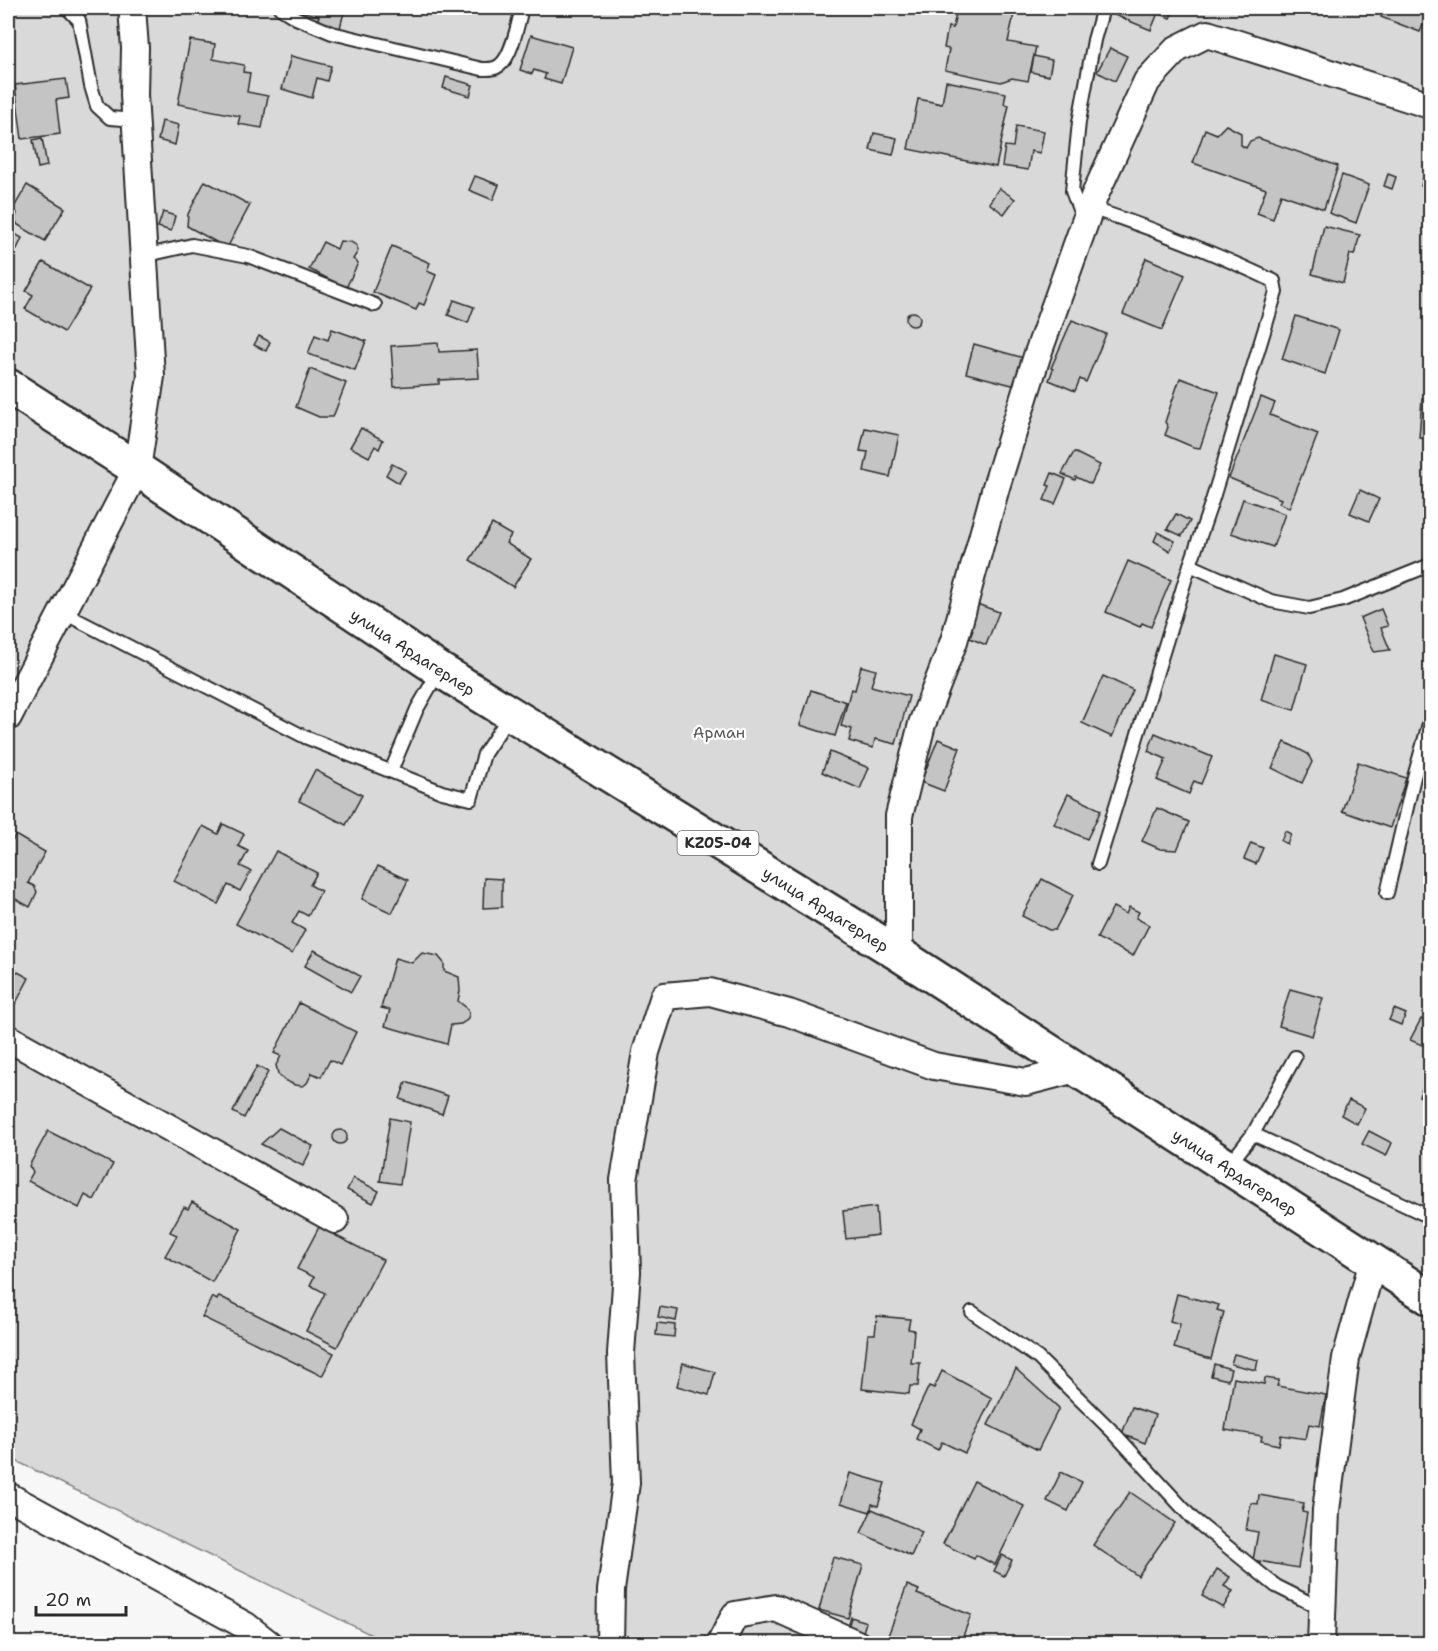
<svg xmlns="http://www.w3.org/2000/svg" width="1438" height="1651" font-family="'Shantell Sans',sans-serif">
<rect width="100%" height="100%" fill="#f7f7f7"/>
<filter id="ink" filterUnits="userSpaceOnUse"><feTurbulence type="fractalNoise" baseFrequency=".0167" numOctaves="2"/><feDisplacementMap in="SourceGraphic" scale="12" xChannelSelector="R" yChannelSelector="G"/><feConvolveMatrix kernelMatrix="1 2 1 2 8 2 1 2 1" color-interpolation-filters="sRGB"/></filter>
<g filter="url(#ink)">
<!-- green -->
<path fill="#d9d9d9" stroke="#828282" stroke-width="1.5" d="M8 8H1430V1643H388L8 1457Z"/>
<!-- building -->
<g fill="#c4c4c4" stroke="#2b2b2b" stroke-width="1.5">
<path d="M290 8H345L340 28 317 22 319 16Z"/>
<path d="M957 8H982L1014 14 1008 42 1036 47 1028 81 1012 78 1001 82 945 70 949 49 944 48 948 27 953 28Z"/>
<path d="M1112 8H1175L1170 18 1158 13 1151 30 1110 13Z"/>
<path d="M1384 8H1430V28L1423 25 1420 32 1381 17Z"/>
<path d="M531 35 572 47 561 84 544 79 546 74 534 70 532 74 520 70Z"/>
<path d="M190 40 215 44 213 59 244 65 243 72 250 73 247 92 268 96 262 128 238 124 240 116 178 104Z"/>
<path d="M1110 48 1127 56 1115 81 1097 72Z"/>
<path d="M291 56 331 66 327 81 317 78 312 98 282 89Z"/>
<path d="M1034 56 1052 60 1049 76 1031 72Z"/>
<path d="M446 77 473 85 470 96 443 88Z"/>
<path d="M66 79 69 98 56 100 60 134 22 139 15 85Z"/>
<path d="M946 81 1006 93 1004 104 1009 105 996 167 908 149 918 99 942 104Z"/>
<path d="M162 121 179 125 175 145 158 140Z"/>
<path d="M1226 125 1241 133V145L1246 148 1250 141 1258 138 1338 166 1324 209 1281 194 1273 219 1257 213 1266 189 1193 163 1205 129 1217 134Z"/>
<path d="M1016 126 1044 131 1040 153 1031 151 1028 170 1002 166 1005 146 1013 147Z"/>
<path d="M874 133 897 138 893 155 870 150Z"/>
<path d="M42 138 47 166 38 168 33 140Z"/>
<path d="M1430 149V189L1421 186Z"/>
<path d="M1388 174 1396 177 1392 189 1384 186Z"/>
<path d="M1342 175 1369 185 1356 223 1329 213Z"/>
<path d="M475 176 499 185 493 200 469 190Z"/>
<path d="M205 181 250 205 227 248 187 226 188 214Z"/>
<path d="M27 185 65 208 45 241 18 225 15 220 17 213 12 211Z"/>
<path d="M999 188 1015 199 1004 214 989 203Z"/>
<path d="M163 212 175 216 171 231 158 227Z"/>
<path d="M1324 226 1360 235 1354 255 1350 254 1343 283 1312 274Z"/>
<path d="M8 230 22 238 17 249 8 244Z"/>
<path d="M340 241 351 242 357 246 358 251 353 259 358 263 346 288 309 269 323 242 337 249Z"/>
<path d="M392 246 430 263 427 271 436 275 424 305 419 303 416 310 373 292Z"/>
<path d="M1146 258 1185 275 1162 330 1123 314Z"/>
<path d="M43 262 90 289 64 332 25 309 33 295 26 291Z"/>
<path d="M454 300 474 307 468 323 448 315Z"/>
<circle cx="913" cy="319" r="7"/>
<path d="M1296 316 1339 330 1325 374 1282 359Z"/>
<path d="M1072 320 1106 334 1086 382 1080 379 1075 391 1049 380 1053 369 1051 368Z"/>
<path d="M332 329 366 341 355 370 308 354 315 335 328 340Z"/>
<path d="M259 336 270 342 266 351 254 345Z"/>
<path d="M438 343 439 352 477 350 479 378 439 380V384L394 387 391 346Z"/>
<path d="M974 344 1024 358 1016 386 966 373Z"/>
<path d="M310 369 346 383 333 417H319L296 407Z"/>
<path d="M1180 378 1219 392 1200 448 1193 447 1165 435 1168 427 1165 422Z"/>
<path d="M1261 397 1275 403 1270 415 1318 434 1289 508 1279 503 1281 499 1229 478Z"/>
<path d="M1422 398 1430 399V439L1419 438Z"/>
<path d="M361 428 383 440 379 449 375 446 369 457 350 447Z"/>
<path d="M865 428 899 435 890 477 864 471 868 452 860 451Z"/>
<path d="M1430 446V462L1425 454 1426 449Z"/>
<path d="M1074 452 1100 465 1091 484 1076 477 1075 480 1062 474Z"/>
<path d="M392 464 406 471 399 483 386 475Z"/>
<path d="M1052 473 1066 479 1055 504 1044 500 1050 486 1047 485Z"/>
<path d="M1360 490 1379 499 1369 521 1350 513Z"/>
<path d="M1243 499 1285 514 1273 547 1231 533Z"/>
<path d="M1176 514 1190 521 1182 536 1167 529Z"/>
<path d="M492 524 511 535 506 543 531 559 513 587 470 560Z"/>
<path d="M1158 532 1175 541 1170 551 1154 541Z"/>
<path d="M1128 561 1171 580 1151 627 1142 623 1140 627 1106 612Z"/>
<path d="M977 604 999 612 986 645 970 638 973 630 968 628Z"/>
<path d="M1381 609 1388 626 1381 628 1390 650 1374 652 1360 618Z"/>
<path d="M1274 654 1307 664 1294 710 1261 700Z"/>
<path d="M861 666 876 670 871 686 909 696 896 744 875 739 873 748 849 741 852 729 841 726 851 689 855 690Z"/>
<path d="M1103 676 1133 690 1112 737 1082 723Z"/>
<path d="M811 690 846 702 835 736 800 725Z"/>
<path d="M1155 733 1212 757 1201 784 1194 781 1189 794 1157 780 1166 759 1148 751Z"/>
<path d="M938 739 960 748 944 791 921 782Z"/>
<path d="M1285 742 1308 754 1312 762 1302 783 1272 768Z"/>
<path d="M830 752 869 768 860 789 822 772Z"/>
<path d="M1358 762 1406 778 1390 828 1342 811Z"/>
<path d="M315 770 362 795 346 825 299 801Z"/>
<path d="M1068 794 1101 810 1087 839 1054 824Z"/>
<path d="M1157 808 1189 822 1177 850 1160 849 1142 841Z"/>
<path d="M223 824 244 834 238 846 248 851 240 866 251 871 240 891 228 885 218 904 174 881 203 826 218 834Z"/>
<path d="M1285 831 1291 834 1287 844 1281 841Z"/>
<path d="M15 835 45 852 28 883 34 886 37 892 30 907 8 895V843L13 840Z"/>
<path d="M1251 843 1263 848 1256 864 1244 859Z"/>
<path d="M276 851 317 873 310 885 321 891 308 916 299 911 292 923 305 930 292 954 236 924Z"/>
<path d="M378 866 408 880 392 913 362 899Z"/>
<path d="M484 878 502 879V907L483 908Z"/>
<path d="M1042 879 1073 895 1055 930H1049L1022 916Z"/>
<path d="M1113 907 1126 914 1129 907 1139 912 1136 918 1149 925 1133 956 1097 938Z"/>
<path d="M314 950 360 976 351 992 305 966Z"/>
<path d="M422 953 438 956 444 963V971L459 977 460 991 458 1001 468 1009 469 1015 467 1020 461 1024 451 1025 447 1044 385 1026 390 1010 381 1008 395 958 412 963Z"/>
<path d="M16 971 29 978 16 1003 8 998V987Z"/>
<path d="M1290 989 1323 998 1312 1036 1279 1026Z"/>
<path d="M299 1003 356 1032 340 1065 330 1060 321 1077 312 1073 307 1083 303 1086 295 1085 284 1080 278 1074 276 1065 281 1056 274 1053Z"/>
<path d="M1394 1009 1406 1014 1401 1025 1389 1020Z"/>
<path d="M1421 1019 1430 1024 1429 1048 1410 1040Z"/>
<path d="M257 1066 268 1072 244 1118 233 1112Z"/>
<path d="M1430 1070V1101L1419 1096Z"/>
<path d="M406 1082 448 1096 442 1114 400 1099Z"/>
<path d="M1349 1100 1365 1108 1357 1124 1341 1115Z"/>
<path d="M390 1118 410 1122 400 1184 380 1181Z"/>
<path d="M279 1128 313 1146 303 1166 261 1144Z"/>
<circle cx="340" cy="1137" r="7"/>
<path d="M48 1131 113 1164 94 1200 85 1195 79 1208 28 1181 33 1172 29 1166Z"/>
<path d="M1369 1131 1392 1143 1386 1156 1362 1144Z"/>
<path d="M353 1178 379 1191 373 1203 347 1190Z"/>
<path d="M192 1202 241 1229 212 1282 165 1256 177 1235 170 1232 184 1207 188 1209Z"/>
<path d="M876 1207 878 1235 846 1239 843 1211Z"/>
<path d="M319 1227 383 1260 337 1347 306 1331 325 1293 310 1285 314 1277 297 1269Z"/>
<path d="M1177 1294 1219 1305 1217 1310 1224 1312 1211 1359 1174 1348 1180 1324 1170 1321Z"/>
<path d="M219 1296 334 1353 322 1376 202 1317 212 1297 217 1300Z"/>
<path d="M660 1307 678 1310 676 1321 658 1317Z"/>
<path d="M877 1316 910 1319 908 1329 914 1330 911 1363H920L918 1386H910L909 1394 862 1389 868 1334H875Z"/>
<path d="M657 1323 675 1325 674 1337 656 1335Z"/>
<path d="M1234 1354 1258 1360 1256 1370 1231 1364Z"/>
<path d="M683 1363 715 1372 709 1395 677 1386Z"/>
<path d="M1214 1364 1231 1369 1228 1380 1211 1376Z"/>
<path d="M1016 1369 1059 1408 1038 1450 988 1425Z"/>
<path d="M942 1371 992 1398 965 1453 942 1442 938 1450 916 1439 920 1429 911 1424 929 1386 934 1388Z"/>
<path d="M1234 1378 1264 1384 1265 1378 1279 1380 1277 1386 1326 1395 1320 1426 1309 1424 1306 1439 1281 1435 1279 1445 1261 1441 1262 1436 1225 1430Z"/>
<path d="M1132 1407 1155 1415 1145 1443 1122 1434Z"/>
<path d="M1061 1472 1082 1482 1068 1511 1047 1501Z"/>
<path d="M850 1473 885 1483 878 1506 872 1504 870 1512 841 1503Z"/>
<path d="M974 1481 1024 1506 995 1565 976 1555 974 1559 943 1544Z"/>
<path d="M1130 1492 1175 1523 1138 1576 1093 1545Z"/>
<path d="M1259 1495 1304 1503 1302 1512 1307 1513 1298 1568 1253 1560 1258 1532 1246 1530 1251 1503 1258 1504Z"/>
<path d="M872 1509 922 1532 911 1556 861 1533Z"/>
<path d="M1002 1555 1012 1560 1004 1576 994 1571Z"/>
<path d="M833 1557 863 1565 848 1618 819 1610Z"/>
<path d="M1217 1569 1230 1577 1224 1586 1233 1591 1223 1608 1202 1596Z"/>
<path d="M907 1585 919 1590 917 1594 971 1615 960 1644H893L886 1641Z"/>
<path d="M851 1617 866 1622 863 1632 848 1628Z"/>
<path d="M1215 1637 1227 1642V1644H1212Z"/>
</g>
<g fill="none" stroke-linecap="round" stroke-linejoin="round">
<!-- lane casing -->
<g stroke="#2b2b2b" stroke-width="16">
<g id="lane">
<path d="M280 8 296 18 332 33 482 69C488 69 494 70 500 65 512 56 518 23 522 8"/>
<path d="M70 11 79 20 91 86 97 106 110 118 136 120"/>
<path d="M1090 208C1153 228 1214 253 1274 281L1276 292 1212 501 1187 574 1098 864"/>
<path d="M1083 220 1072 191 1079 122 1094 40 1103 8"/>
<path d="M143 256 192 245 248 256 375 305"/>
<path d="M1190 565 1271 601 1309 608 1343 600 1430 565"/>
<path d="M62 612 305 737 442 792 471 799 484 754 510 715"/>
<path d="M391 771 417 709 439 671"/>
<path d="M1387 893 1414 777 1430 720"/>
<path d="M1253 1134 1430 1217"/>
<path d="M1228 1166 1253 1134 1295 1057"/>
<path d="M972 1312 1038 1358 1114 1433 1192 1518 1276 1586 1322 1609"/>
</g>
</g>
<!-- street casing -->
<g stroke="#2b2b2b" stroke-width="30">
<g id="street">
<path d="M8 717 137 469 151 376 134 95 135 48 132 8"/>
<path d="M899 954V816L922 724 954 641 996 487 1037 356 1094 197 1147 81 1177 49 1207 34 1430 105"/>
<path d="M8 1038 335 1220"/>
<path d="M8 1496 246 1626 269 1644"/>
<path d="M610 1644 611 1590 626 1483 621 1353 627 1272 624 1180 646 1052 664 996 710 992 789 1013 934 1066 1026 1082 1076 1069"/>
<path d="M720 1644 735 1615 776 1608 857 1644"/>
<path d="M1321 1644 1326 1510 1346 1358 1373 1261"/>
</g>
</g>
<!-- primary casing -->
<g stroke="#2b2b2b" stroke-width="38">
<path id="primary" d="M8 386 137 469 440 670 899 954 1430 1298"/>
</g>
<!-- lane -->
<use href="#lane" stroke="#fff" stroke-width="12"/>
<!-- street -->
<use href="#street" stroke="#fff" stroke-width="26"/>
<!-- primary -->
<use href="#primary" stroke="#fff" stroke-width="33"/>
</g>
</g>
<g text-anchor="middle" stroke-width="4.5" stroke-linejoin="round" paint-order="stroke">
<!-- shield labels -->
<rect fill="#fff" stroke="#6b6b6b" stroke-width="1.5" x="677.5" y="831" width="81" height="24" rx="4.5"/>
<g font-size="15" font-weight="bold" fill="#2b2b2b">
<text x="718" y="848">KZ05-04</text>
</g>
<!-- street labels -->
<g font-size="16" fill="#2b2b2b" stroke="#fff">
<text transform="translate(413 652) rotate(33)" y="6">улица Ардагерлер</text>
<text transform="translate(826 909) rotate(32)" y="6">улица Ардагерлер</text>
<text transform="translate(1235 1172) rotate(33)" y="6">улица Ардагерлер</text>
</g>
<!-- park labels -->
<g font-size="16" fill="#565656" stroke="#fff">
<text x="719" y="738">Арман</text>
</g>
</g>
<!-- margin -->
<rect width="1438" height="1651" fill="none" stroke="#fff" stroke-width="30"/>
<rect x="15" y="15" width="1408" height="1621" fill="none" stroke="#2b2b2b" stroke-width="2" filter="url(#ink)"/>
<!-- scale -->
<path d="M36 1606v9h90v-9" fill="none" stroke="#2b2b2b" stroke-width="3"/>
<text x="45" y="1606" font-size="18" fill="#2b2b2b" stroke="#ffffff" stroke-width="4.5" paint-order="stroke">20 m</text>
</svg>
